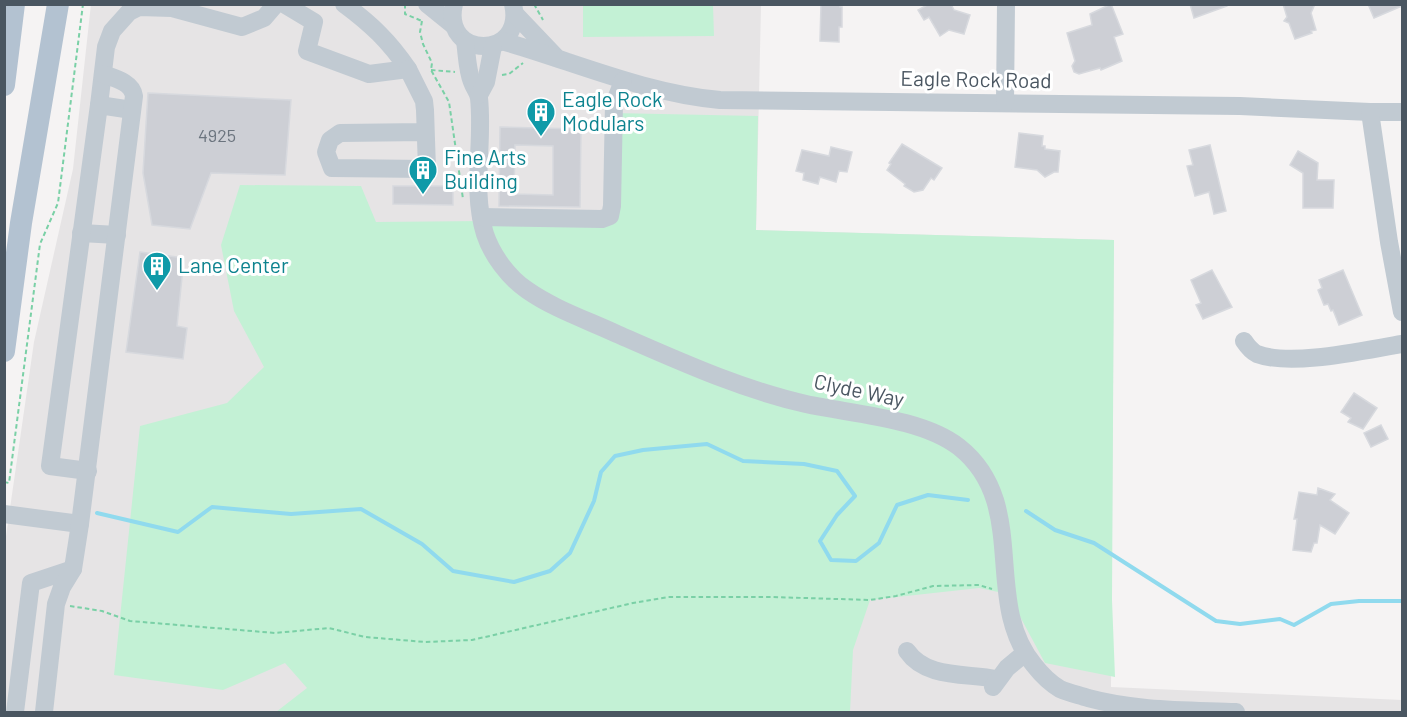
<svg xmlns="http://www.w3.org/2000/svg" width="1407" height="717" font-family="Barlow,sans-serif">
<rect width="100%" height="100%" fill="#f5f3f3"/>
<!-- education -->
<path fill="#e6e4e5" d="M91 4 761 5 756 230 1114 240 1111 687 1402 700V712H5V543L34 342 73 169Z"/>
<!-- green -->
<g fill="#c3f1d5">
<path d="M583 5H713L714 36 583 37Z"/>
<path d="M612 113 758 116 756 230 1114 240 1112 600 1115 677 1045 663 1008 594 979 588 870 600 853 650 850 712H276L307 688 285 663 223 690 114 675 140 426 227 403 264 367 234 311 221 245 240 185 361 186 376 222 604 220Z"/>
</g>
<g fill="none" stroke-linecap="round" stroke-linejoin="round">
<!-- stream -->
<g stroke="#90daee" stroke-width="4">
<path d="M1026 511 1055 530 1094 543 1216 621 1240 624 1280 619 1294 625 1331 604 1359 601H1402"/>
<path d="M97 513 178 532 212 507 291 514 361 509 422 544 453 571 514 582 550 571 570 553 594 501 601 472 615 456 643 450 707 444 743 461 804 464 837 471 855 496 837 515 820 541 831 560 856 561 879 543 897 505 928 495 968 500"/>
</g>
</g>
<!-- building -->
<g fill="#cdcfd5" stroke="#d7d9de" stroke-width="1.5" fill-rule="evenodd">
<path d="M821 4H840V7H842V27H839V42L820 41Z"/>
<path d="M929 4H951L954 10 970 15 964 34 949 30 940 36 929 17 924 20 918 10Z"/>
<path d="M1111 4 1123 34 1114 37 1122 61 1101 70 1100 68 1079 74 1074 72 1072 66 1075 61 1067 33 1092 25 1090 14Z"/>
<path d="M1190 4H1227V6L1194 18Z"/>
<path d="M1283 4H1315L1311 13 1316 30 1311 31 1312 33 1295 39 1289 23 1284 21 1287 17Z"/>
<path d="M1368 4H1402V6L1374 18Z"/>
<path d="M148 93 291 100 285 175 211 173 190 229 152 225 143 173Z"/>
<path d="M500 127 581 129 580 207 499 206ZM515 145 553 146V195L514 194Z"/>
<path d="M1019 133 1043 136 1042 146H1045V149L1060 151 1058 172H1054L1045 177 1037 170 1015 167Z"/>
<path d="M902 144 942 168 934 180 931 178 923 190 914 192 904 186 905 184 887 170 891 164 889 163Z"/>
<path d="M1210 145 1226 211 1214 214 1209 192 1195 196 1187 166 1193 165 1189 150Z"/>
<path d="M831 147 852 152 847 172 839 171 836 182 820 177 818 184 803 180 804 173 796 171 802 150 829 156Z"/>
<path d="M1298 151 1318 163 1317 180H1334L1333 208H1303V173L1290 165Z"/>
<path d="M393 186H453V205L393 204Z"/>
<path d="M140 252 184 258 177 326 187 328 183 359 126 352Z"/>
<path d="M1212 270 1232 307 1203 319 1196 305 1201 303 1191 280Z"/>
<path d="M1343 270 1362 315 1339 325 1333 310 1331 311 1328 304 1324 305 1318 290 1322 288 1319 280Z"/>
<path d="M1354 393 1377 408 1363 429 1348 422 1351 418 1341 412Z"/>
<path d="M1381 425 1388 439 1371 447 1364 433Z"/>
<path d="M1318 488 1335 494 1330 500 1349 513 1335 534 1320 525 1317 543H1314L1311 552 1293 550 1297 519H1294L1299 492 1317 495Z"/>
</g>
<g fill="none" stroke-linecap="round" stroke-linejoin="round">
<!-- path -->
<g stroke="#7ad0a6" stroke-width="2" stroke-dasharray="4.5 3" stroke-linecap="butt">
<path d="M405 4V14L422 21"/>
<path d="M534 4 543 20"/>
<path d="M422 21 420 32 423 44 432 63 431 70 449 102 463 199"/>
<path d="M431 70 455 72"/>
<path d="M502 75 509 74 523 63"/>
<path d="M4 482 9 483 40 244 58 203 83 4"/>
<path d="M70 606 102 611 130 621 275 633 329 628 365 637 425 642 472 640 633 603 668 597H772L870 600 896 596 933 586 979 585 992 589"/>
</g>
<!-- minor -->
<g stroke="#c1cad2" stroke-width="18">
<path d="M284 4 314 22 307 51 369 74 408 69C389 41 371 24 344 4"/>
<path d="M427 4 453 25"/>
<path d="M454 4C441 60 526 60 513 4"/>
<path d="M515 14 555 56"/>
<path d="M465 41C467 54 467 70 472 82 474 88 478 92 479 98 484 143 471 189 485 234 492 255 508 277 527 290 554 309 587 320 617 334 679 361 740 389 806 404 852 414 922 418 959 447 1031 504 981 601 1034 665 1041 674 1050 683 1060 689 1069 693 1079 695 1088 698 1136 711 1186 710 1236 712"/>
<path d="M502 41C575 62 644 93 720 100L1240 106 1370 112H1402"/>
<path d="M408 69 424 101 425 110 427 169 332 168 326 152 330 140 340 133 425 132"/>
<path d="M479 95 486 82 493 46"/>
<path d="M1005 103 1006 4"/>
<path d="M99 105 106 47 112 31 129 12 139 7 172 8 242 27 264 18 276 4"/>
<path d="M1370 112 1389 242 1402 312"/>
<path d="M481 217 602 219 610 216 612 206 614 104 623 81"/>
<path d="M81 233 117 235"/>
<path d="M1244 341C1248 347 1251 351 1257 354 1292 367 1365 350 1402 344"/>
<path d="M88 471 50 466 99 105 132 110"/>
<path d="M4 514 80 524"/>
<path d="M907 651C926 679 967 673 996 679"/>
<path d="M993 687 1007 668 1025 653"/>
<path d="M15 712 31 583 73 569"/>
<path d="M44 712 56 604 62 587 73 569 80 524 134 96C132 82 114 78 103 74"/>
</g>
<!-- major -->
<g stroke="#b3c2d1" stroke-width="22">
<path d="M4 85 14 4"/>
<path d="M4 351 21 223 58 4"/>
</g>
</g>
<!-- icons -->
<defs>
<g id="building-pin" transform="scale(1.5)"><path d="M0 17L-7.5 6A9.5 9.5 0 1 1 7.5 6Z" fill="#0f9aa8" stroke="#fff"/><path d="M-4-6H4V6H1V3H-1V6H-4ZM-2.5-4.3h1.7v1.8h-1.7ZM.8-4.3h1.7v1.8H.8ZM-2.5-1h1.7V.8h-1.7ZM.8-1h1.7V.8H.8Z" fill="#fff"/></g>
</defs>
<g fill-rule="evenodd">
<use href="#building-pin" x="541" y="112"/>
<use href="#building-pin" x="423" y="170"/>
<use href="#building-pin" x="157" y="266"/>
</g>
<g text-anchor="middle" stroke-width="6" stroke-linejoin="round" paint-order="stroke">
<!-- number labels -->
<g font-size="18" fill="#6b747e">
<text x="217" y="142">4925</text>
</g>
<!-- street labels -->
<g font-size="21" fill="#4a5661" stroke="#fff">
<text transform="translate(976 80) rotate(1)" y="7">Eagle Rock Road</text>
<text transform="translate(859 391) rotate(12)" y="7">Clyde Way</text>
</g>
<!-- culture labels -->
<g font-size="21" fill="#0d838f" stroke="#fff" text-anchor="start">
<text x="562" y="107">Eagle Rock<tspan x="562" dy="24">Modulars</tspan></text>
<text x="444" y="165">Fine Arts<tspan x="444" dy="24">Building</tspan></text>
<text x="178" y="273">Lane Center</text>
</g>
</g>
<!-- border -->
<rect width="1407" height="717" fill="none" stroke="#4a5661" stroke-width="12"/>
</svg>
